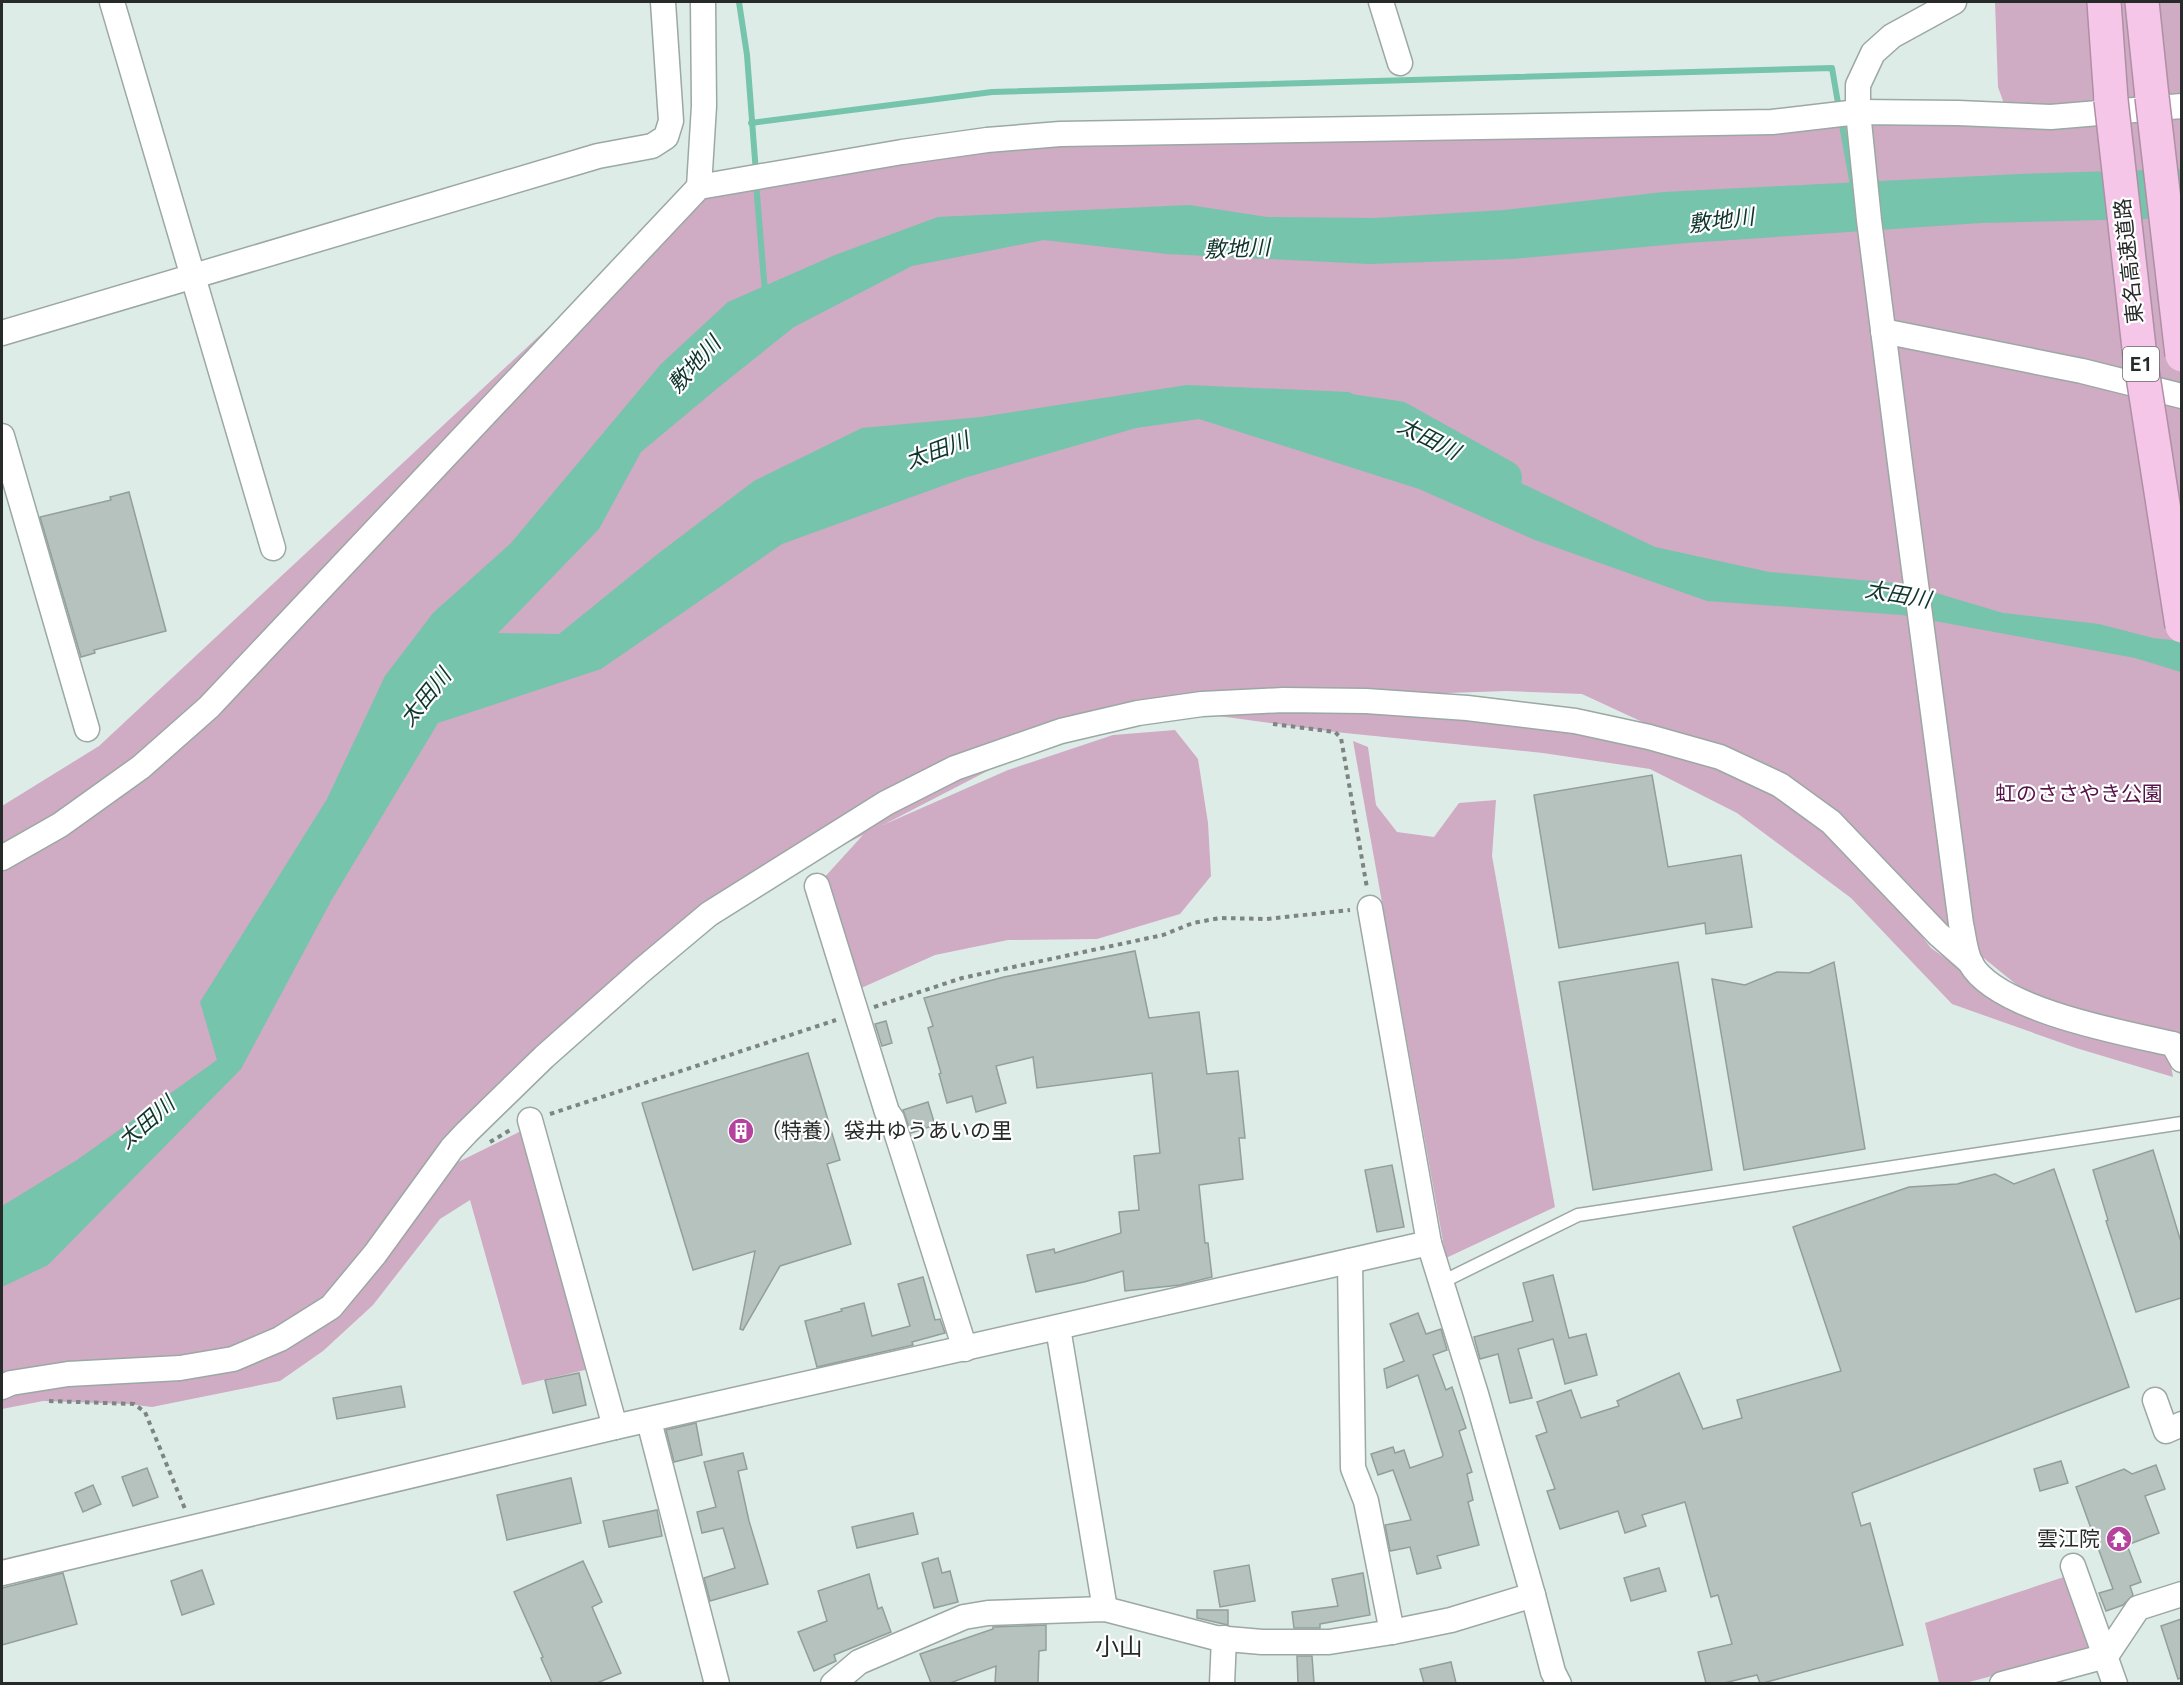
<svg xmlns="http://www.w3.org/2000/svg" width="2183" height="1685" font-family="Ubuntu,'Noto Sans JP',sans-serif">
<rect width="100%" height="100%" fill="#deece7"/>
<!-- green -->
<g fill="#cfabc4">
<path d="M1995 2H2181V1043L2054 1015 1865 862 1931 948 2029 1018 2106 1041 2167 1043 2173 1077 2076 1048 1952 1004 1851 898 1737 813 1650 769 1543 753 1335 732 1204 714 1339 700 1625 732 1747 782 1789 804 1744 769 1582 694 1506 691 1117 704 883 825 1008 770 1113 735 1175 730 1198 759 1208 823 1211 876 1180 914 1097 939 1008 940 935 955 859 989 822 880 863 835 709 914 442 1170 527 1128 593 1368 522 1385 470 1200 440 1219 373 1305 323 1351 280 1381 152 1407 128 1404 43 1401 2 1409V806L99 746 699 187 1046 135 2007 112 1998 87Z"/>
<path d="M1353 741 1368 747 1376 805 1397 832 1434 837 1459 803 1496 800 1492 856 1555 1207 1446 1258Z"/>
<path d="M2067 1576 2090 1651 1965 1683H1939L1925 1623Z"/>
</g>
<!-- water -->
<path fill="#75c4ab" d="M2181 169V218L1981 223 1687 243 1512 259 1369 264 1167 254 1044 240 912 266 794 327 719 387 641 452 599 529 498 633 559 634 659 553 754 481 862 428 981 417 1187 385 1349 392 1462 455 1655 547 1769 572 1906 584 2003 613 2099 624 2153 638 2181 641V672L2135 658 1902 615 1707 601 1535 540 1419 489 1199 419 1136 428 964 478 782 544 601 669 438 723 331 901 241 1069 48 1265 2 1287V1206L77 1160 217 1060 200 1002 327 799 385 676 433 613 511 543 661 364 728 302 835 255 938 217 1189 205 1267 217 1376 218 1504 210 1664 192 2019 174Z"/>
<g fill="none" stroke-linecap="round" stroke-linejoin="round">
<!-- stream -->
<g stroke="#75c4ab" stroke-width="6">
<path d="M739 2 747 55 756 173"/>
<path d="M1841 119 1854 191"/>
<path d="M751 123 992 92 1832 68 1839 109"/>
<path d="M756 183 765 292"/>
</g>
<!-- river -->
<path stroke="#75c4ab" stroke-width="36" d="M1350 412 1398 419 1504 478"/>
</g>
<!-- building -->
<g fill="#b5c2bd" stroke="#929f9b" stroke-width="1.5">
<path d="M129 492 166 631 94 650 95 653 81 657 40 517 111 500 110 497Z"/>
<path d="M1652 775 1668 867 1741 855 1752 927 1706 934 1705 923 1559 948 1534 795Z"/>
<path d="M1135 951 1149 1018 1199 1012 1207 1074 1238 1071 1245 1138H1239L1243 1179 1199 1185 1205 1243H1208L1212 1277 1180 1285 1125 1291 1123 1271 1084 1282 1036 1292 1027 1255 1054 1249 1055 1253 1121 1233 1119 1212 1139 1210 1134 1156 1160 1153 1152 1073 1037 1088 1033 1057 996 1066 1006 1103 976 1112 972 1096 947 1103 939 1074 941 1073 928 1028 933 1026 924 998 1004 977Z"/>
<path d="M1678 962 1712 1170 1593 1190 1559 982Z"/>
<path d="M1834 962 1865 1149 1744 1170 1712 979 1745 985 1777 972 1809 973Z"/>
<path d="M886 1021 892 1043 882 1046 875 1024Z"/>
<path d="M808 1053 840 1160 827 1164 851 1244 780 1266 743 1330 740 1329 755 1251 693 1270 642 1103Z"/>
<path d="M928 1102 935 1125 911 1133 903 1110Z"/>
<path d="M2153 1150 2181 1242V1298L2136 1312 2106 1221 2108 1220 2093 1170Z"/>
<path d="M1392 1165 1404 1227 1377 1232 1365 1170Z"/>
<path d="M2054 1169 2129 1387 1852 1493 1861 1526 1870 1523 1903 1645 1763 1683H1760L1757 1675 1724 1683H1706L1698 1652 1732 1644 1718 1595 1711 1597 1685 1502 1642 1515 1646 1526 1625 1533 1618 1511 1560 1529 1547 1491 1555 1489 1536 1436 1547 1432 1537 1402 1571 1390 1581 1418 1619 1406 1617 1401 1679 1373 1703 1429 1742 1418 1737 1400 1841 1371 1793 1227 1909 1187 1957 1184 1995 1174 2014 1184Z"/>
<path d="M1553 1275 1569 1338 1586 1334 1597 1375 1565 1384 1553 1339 1518 1349 1532 1398 1510 1403 1498 1354 1480 1359 1474 1337 1533 1321 1523 1283Z"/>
<path d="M923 1277 935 1320 940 1319 945 1333 912 1342 913 1345 817 1367 805 1321 842 1311 841 1309 864 1303 872 1336 910 1326 898 1284Z"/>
<path d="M1418 1313 1426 1334 1441 1329 1447 1350 1433 1355 1446 1390 1452 1387 1466 1428 1459 1431 1472 1472 1467 1474 1473 1500 1468 1502 1479 1545 1437 1556 1441 1568 1417 1574 1410 1547 1390 1551 1385 1525 1411 1520 1393 1470 1378 1475 1371 1454 1393 1447 1395 1453 1404 1450 1410 1468 1442 1457 1443 1455 1418 1375 1387 1388 1384 1369 1404 1361 1390 1324Z"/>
<path d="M579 1373 586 1405 553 1413 545 1380Z"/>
<path d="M401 1386 405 1407 337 1419 333 1398Z"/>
<path d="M696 1423 702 1455 674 1462 666 1430Z"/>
<path d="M743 1453 747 1469 738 1471 749 1521 768 1584 710 1601 704 1578 735 1568 723 1528 702 1533 697 1512 716 1507 704 1462Z"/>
<path d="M2061 1461 2068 1483 2040 1491 2034 1469Z"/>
<path d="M2156 1465 2165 1489 2145 1496 2159 1533 2127 1545 2141 1582 2130 1586 2133 1595 2123 1605 2106 1611 2099 1593 2113 1589 2076 1487 2124 1469 2132 1474Z"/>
<path d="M147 1468 158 1497 133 1506 122 1477Z"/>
<path d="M571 1478 581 1523 507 1540 497 1495Z"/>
<path d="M93 1485 101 1504 83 1512 75 1493Z"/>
<path d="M657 1510 662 1536 609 1547 603 1521Z"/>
<path d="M913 1513 918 1534 857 1548 852 1527Z"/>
<path d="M938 1558 942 1573 950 1571 958 1602 934 1608 922 1563Z"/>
<path d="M583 1561 602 1602 592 1607 621 1673 597 1683H552L541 1658 543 1657 514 1592Z"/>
<path d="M1249 1565 1255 1601 1220 1607 1214 1571Z"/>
<path d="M1659 1568 1666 1591 1631 1601 1624 1578Z"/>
<path d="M202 1570 214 1604 182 1615 171 1581Z"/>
<path d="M63 1573 77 1624 2 1645V1588Z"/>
<path d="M1363 1573 1370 1615 1320 1624V1628H1294L1292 1612 1338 1606 1332 1579Z"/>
<path d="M869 1574 878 1609 882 1607 891 1632 834 1655 836 1661 814 1671 798 1632 827 1621 818 1591Z"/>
<path d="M1197 1610H1228V1625L1197 1618Z"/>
<path d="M2181 1619V1678L2178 1679 2161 1626Z"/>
<path d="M1046 1625V1650L1039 1651 1038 1683H995L996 1666 950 1683H931L920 1654 993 1629V1627Z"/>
<path d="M1297 1656H1312L1314 1683H1298Z"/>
<path d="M1451 1662 1456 1683H1424L1420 1669Z"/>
</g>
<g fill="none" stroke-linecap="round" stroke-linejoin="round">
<!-- lane casing -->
<g stroke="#9ba8a3" stroke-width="15">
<path id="lane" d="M1440 1283 1578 1215 2182 1123"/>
</g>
<!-- street casing -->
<g stroke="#9ba8a3" stroke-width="27">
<g id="street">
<path d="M112 2 273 548"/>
<path d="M1381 2 1400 63"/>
<path d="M1954 2 1892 36 1873 53 1858 85V112L1869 220 1901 471 1961 924C1964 937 1965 953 1971 964 1997 1010 2124 1033 2173 1044L2182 1060"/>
<path d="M699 187 704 106 703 2"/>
<path d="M1883 331 2082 371 2182 396"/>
<path d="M2 333 598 156 652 146 666 137 671 121 663 2"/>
<path d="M2 436 87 729"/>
<path d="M2 858 60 825 141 767 209 707 699 187 902 152 987 140 1060 134 1772 122 1858 112 1958 113 2051 117 2182 106"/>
<path d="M817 886 887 1112 892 1119 965 1349"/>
<path d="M1370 908 1429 1243 1476 1394 1533 1595 1553 1672 1559 1684"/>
<path d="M530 1120 615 1427"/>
<path d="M1350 1261 1353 1468 1366 1501 1392 1632"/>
<path d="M1058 1328 1105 1609"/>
<path d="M2 1387 11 1383 68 1374 180 1368 233 1359 280 1339 331 1307 375 1254 452 1148 467 1132 544 1057 641 971 709 914 886 803 955 768 1061 731 1138 713 1202 704 1283 700 1366 701 1467 708 1575 721 1649 737 1720 757 1780 785 1831 822 1938 934 1971 963"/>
<path d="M2155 1400 2166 1431 2182 1424"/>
<path d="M649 1421 717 1684"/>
<path d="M2073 1566 2115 1684"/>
<path d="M2 1573 615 1427 1429 1243"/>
<path d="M833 1684 859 1662 964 1617 988 1613 1105 1609 1216 1638 1262 1642H1329L1392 1632 1451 1620 1533 1595"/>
<path d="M1222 1684 1224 1638"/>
<path d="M2002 1684 2106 1656 2138 1608 2182 1594"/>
</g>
</g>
<!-- highway casing -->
<g stroke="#ad90a5" stroke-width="36">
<g id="highway">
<path d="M2104 2 2111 100"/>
<path d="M2142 2 2152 97"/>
</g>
</g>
<!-- path -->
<g stroke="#7c8582" stroke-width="4" stroke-dasharray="4.5 4.5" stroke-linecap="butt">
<path d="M1273 724 1335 732 1341 738 1367 888"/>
<path d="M874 1007 962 978 1163 935 1193 923 1220 918 1267 919 1350 910"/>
<path d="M550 1114 836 1020"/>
<path d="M490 1142 512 1129"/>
<path d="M49 1401 134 1404 145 1412 185 1509"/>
</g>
<!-- lane -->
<use href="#lane" stroke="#fff" stroke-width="12"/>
<!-- street -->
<use href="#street" stroke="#fff" stroke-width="24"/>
<!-- highway -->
<use href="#highway" stroke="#f6c6e8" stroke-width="33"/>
<!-- highway-bridge casing -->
<g stroke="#ad90a5" stroke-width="36" stroke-linecap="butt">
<g id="highway-bridge">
<path d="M2152 97 2182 355"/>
<path d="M2111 100 2140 357 2182 626"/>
</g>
</g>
<!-- highway-bridge -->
<use href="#highway-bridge" stroke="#f6c6e8" stroke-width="33"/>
</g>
<!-- icons -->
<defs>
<g id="building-disc" transform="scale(1.35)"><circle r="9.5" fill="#b5429d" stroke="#fff"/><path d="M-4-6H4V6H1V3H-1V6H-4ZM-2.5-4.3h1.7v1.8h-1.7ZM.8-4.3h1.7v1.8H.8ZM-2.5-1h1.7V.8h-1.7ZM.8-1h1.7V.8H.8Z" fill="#fff"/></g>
<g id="temple-disc" transform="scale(1.35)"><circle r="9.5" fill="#b5429d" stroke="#fff"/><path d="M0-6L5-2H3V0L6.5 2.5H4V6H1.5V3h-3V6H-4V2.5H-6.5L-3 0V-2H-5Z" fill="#fff"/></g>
</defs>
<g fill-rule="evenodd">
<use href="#building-disc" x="741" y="1131"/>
<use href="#temple-disc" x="2119" y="1539"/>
</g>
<g text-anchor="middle" stroke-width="4.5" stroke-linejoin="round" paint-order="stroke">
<!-- shield labels -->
<rect fill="#fff" stroke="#676b69" stroke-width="1.5" x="2123" y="347" width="36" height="34" rx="4.5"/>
<g font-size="20" font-weight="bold" fill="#262b29">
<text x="2141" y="371">E1</text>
</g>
<!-- street labels -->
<g font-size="21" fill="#262b29" stroke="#fff">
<text transform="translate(2129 261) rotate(-96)" y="7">東名高速道路</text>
</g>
<!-- park labels -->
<g font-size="21" fill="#561349" stroke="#fff">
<text x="2079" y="801">虹のささやき公園</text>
</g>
<!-- poi labels -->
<g font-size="21" fill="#262b29" stroke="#fff" text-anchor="start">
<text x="760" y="1138">（特養）袋井ゆうあいの里</text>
<text x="2100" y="1546" text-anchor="end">雲江院</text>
</g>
<!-- water labels -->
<g font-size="22" font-style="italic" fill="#0f352a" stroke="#fff">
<text transform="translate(1721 220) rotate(-7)" y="8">敷地川</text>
<text transform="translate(1237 248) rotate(-2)" y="8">敷地川</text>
<text transform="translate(694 364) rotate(-48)" y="8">敷地川</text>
<text transform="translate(1429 438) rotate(27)" y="8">太田川</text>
<text transform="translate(937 450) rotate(-20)" y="8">太田川</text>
<text transform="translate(1898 594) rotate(10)" y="8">太田川</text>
<text transform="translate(425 697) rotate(-51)" y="8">太田川</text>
<text transform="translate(146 1122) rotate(-41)" y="8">太田川</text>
</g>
<!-- quarter labels -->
<g font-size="24" fill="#262b29" stroke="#fff">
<text x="1119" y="1655">小山</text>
</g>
</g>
<!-- border -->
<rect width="2183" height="1685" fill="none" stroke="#262b29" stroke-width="6"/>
</svg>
